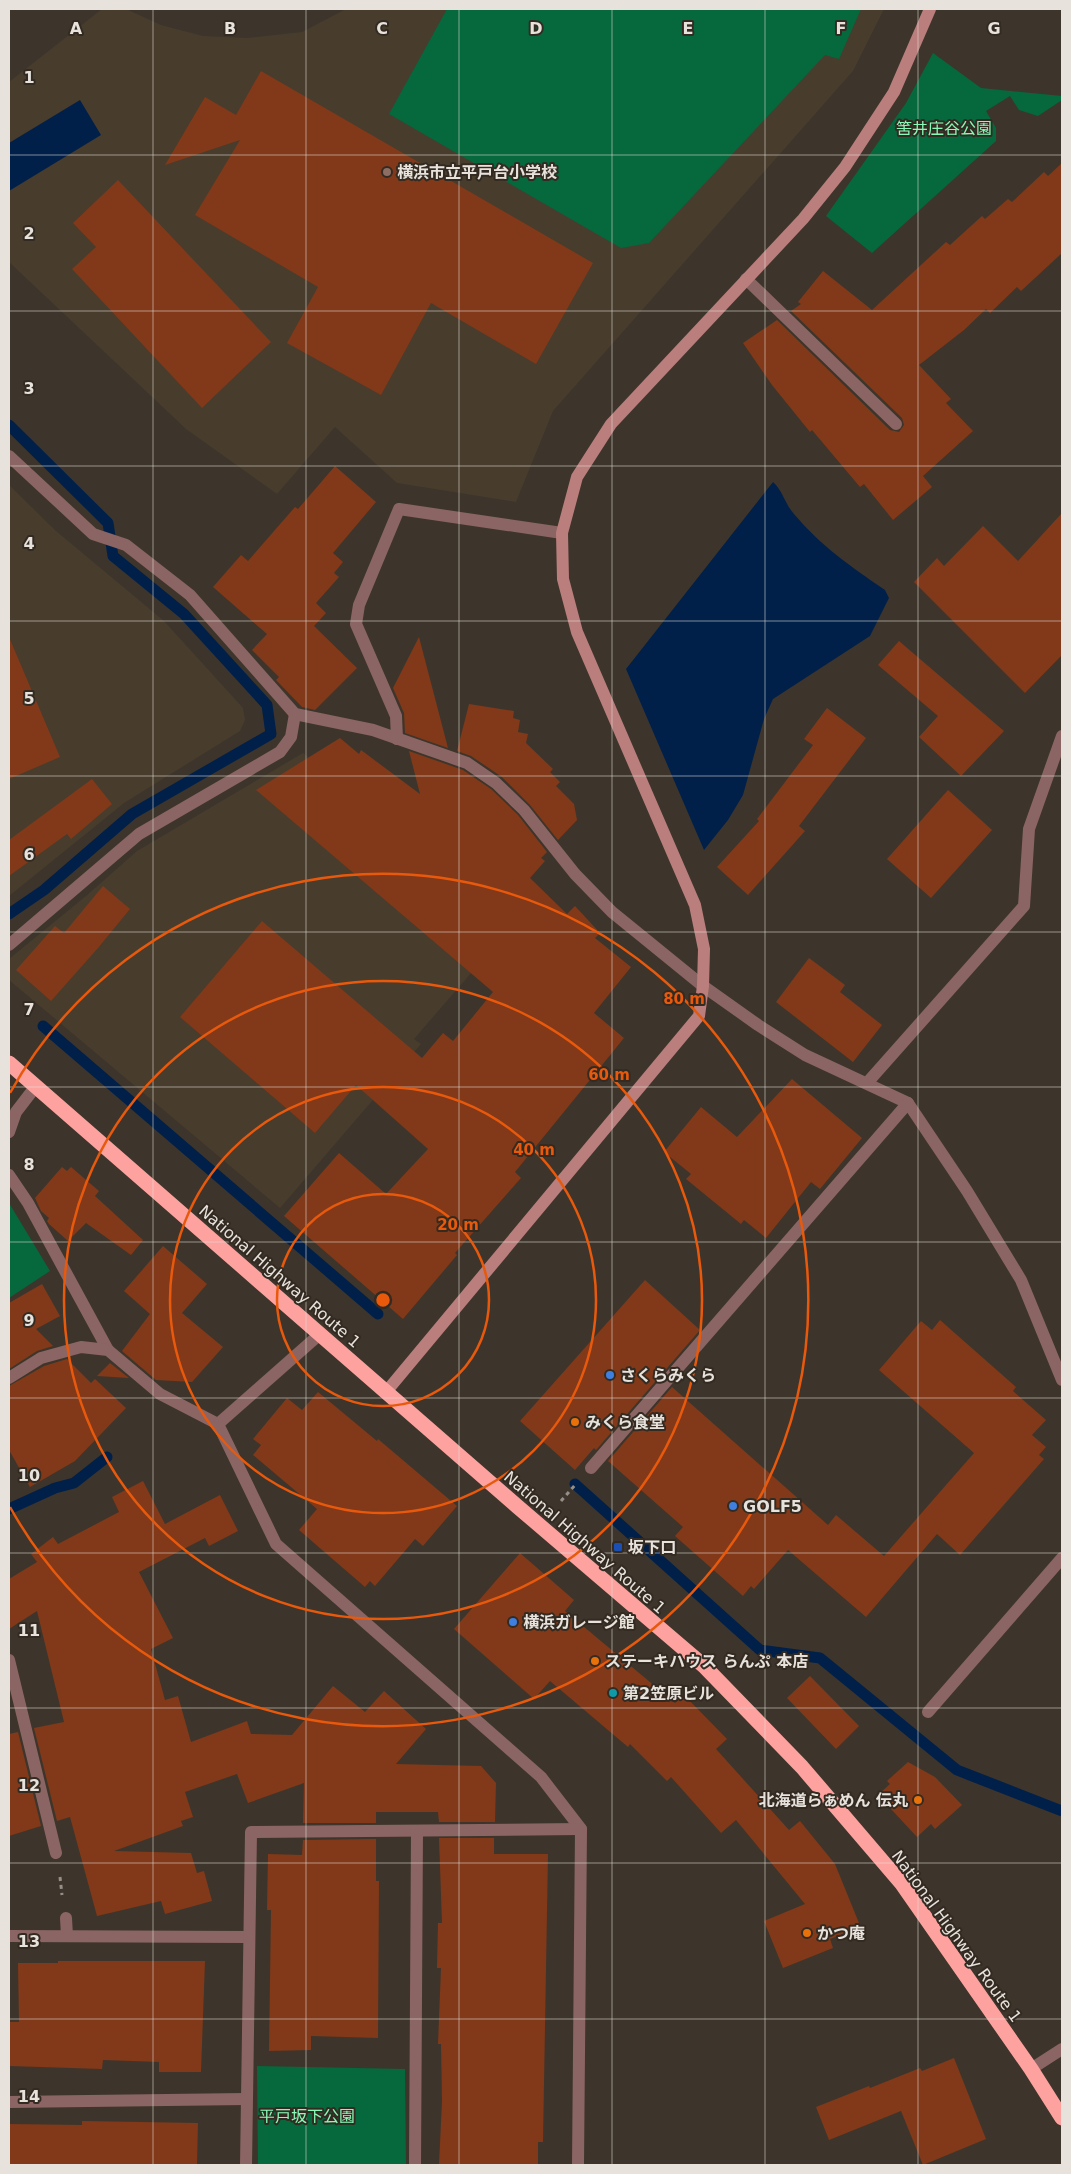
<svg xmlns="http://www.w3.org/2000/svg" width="1071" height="2174" font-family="'DejaVu Sans','Noto Sans JP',sans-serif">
<rect width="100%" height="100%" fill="#3d352b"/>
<!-- built -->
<g fill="#483c2d">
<path d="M102 9H126L161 25 203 36 248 38 302 32 346 9H884L853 71 553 411 516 502 397 483 335 427 277 494 186 429 9 262V82Z"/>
<path d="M9 485 56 531 164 621 243 708 245 720 240 731 124 803 9 896Z"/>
<path d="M303 753 421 840 529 906 414 1039 421 1044 280 1208 9 980V959L86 896 137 851Z"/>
</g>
<!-- green -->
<g fill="#06683d">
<path d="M447 9H861L839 59 825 55 649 243 621 248 389 114Z"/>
<path d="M933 53 981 88 1062 96V100L1038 116 1019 110 1010 96 986 111 996 128V141L872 253 826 216 906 103Z"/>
<path d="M9 1203 50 1271 9 1298Z"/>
<path d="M257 2066 405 2069 406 2165H258Z"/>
</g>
<!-- water -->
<g fill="#00204a">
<path d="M80 100 101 135 9 191V143Z"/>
<path d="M773 482C783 491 785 504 794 514 821 546 850 566 885 590L889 598 870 636 773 699 764 719 743 795 728 820 704 850 626 669Z"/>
</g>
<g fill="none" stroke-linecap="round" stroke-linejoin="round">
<!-- stream -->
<g stroke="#00204a" stroke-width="11">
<path d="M9 425 108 523 113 556 184 614 267 705 271 734 132 814 44 890 9 914"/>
<path d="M43 1026 378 1314"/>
<path d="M575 1484 760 1650 820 1658 957 1770 1062 1811"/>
<path d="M9 1509 55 1488 74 1483 107 1457"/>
</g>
</g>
<!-- building -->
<g fill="#813919">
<path d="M261 71 593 263 536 364 431 303 381 395 287 343 318 287 195 215 240 140 165 165 205 97 236 115Z"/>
<path d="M1062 163V253L1021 291 1017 287 990 313 986 309 964 330 919 365 951 399 946 403 973 431 923 476 932 487 893 520 864 484 860 487 812 430 810 432 772 385 743 343 777 320 890 430 899 432 904 425 902 418 791 311 801 304 798 302 823 271 872 310 946 242 950 245 982 216 985 219 1008 199 1012 202 1044 172 1048 176Z"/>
<path d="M118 180 271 342 202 408 72 269 96 247 73 223Z"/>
<path d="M335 466 376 502 333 553 343 562 334 573 339 577 316 603 326 613 314 626 357 668 315 710 302 707 276 680 279 677 252 650 267 634 213 587 241 555 248 561 295 507 298 509Z"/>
<path d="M1062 513V655L1025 693 914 582 937 558 944 566 983 526 1018 561Z"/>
<path d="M9 637 60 757 9 779Z"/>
<path d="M419 637 448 748 405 733 404 713 393 688Z"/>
<path d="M899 641 1004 731 961 776 919 737 938 716 878 665Z"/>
<path d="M469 704 514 711 513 718 520 720 518 732 528 734 526 743 553 769 550 772 560 782 556 786 574 804 577 820 558 840 530 805 502 777 471 756 457 751Z"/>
<path d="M827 708 866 738 799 826 805 831 748 895 717 867 759 821 757 819 813 745 804 739Z"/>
<path d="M340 738 359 754 361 750 420 794 409 751 463 770 491 789 518 815 547 852 541 858 545 861 530 878 567 914 575 906 600 933 595 938 631 967 594 1013 624 1038 515 1172 521 1178 455 1253 457 1255 403 1319 284 1216 339 1153 386 1194 428 1149 356 1085 315 1133 180 1017 262 921 422 1058 443 1033 453 1041 493 992 256 790Z"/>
<path d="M92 779 112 804 71 839 67 834 9 876V840Z"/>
<path d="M948 790 992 830 931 898 887 859Z"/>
<path d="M103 886 130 909 98 948 51 1001 16 970 55 926 64 933Z"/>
<path d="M809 958 845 985 840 992 882 1025 853 1062 776 1002Z"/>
<path d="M792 1079 862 1138 820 1189 811 1182 766 1238 744 1220 741 1224 686 1179 691 1174 664 1152 701 1107 737 1137Z"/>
<path d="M62 1167 67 1171 71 1167 99 1191 95 1196 143 1240 131 1255 86 1223 68 1241 49 1224 47 1221 49 1218 41 1211 35 1198Z"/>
<path d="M163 1246 207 1284 182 1313 223 1347 192 1382 156 1380 122 1351 150 1314 124 1291Z"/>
<path d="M645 1280 700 1330 596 1450 594 1448 575 1470 520 1421Z"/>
<path d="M42 1284 60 1316 36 1329 53 1346 37 1351 9 1369V1303Z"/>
<path d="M940 1320 1016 1387 1013 1391 1046 1420 1032 1435 1046 1447 1039 1455 1044 1459 960 1555 937 1534 866 1617 788 1550 754 1589 751 1586 743 1596 675 1536 683 1527 608 1461 672 1387 828 1525 836 1515 884 1556 974 1453 879 1370 921 1321 932 1330Z"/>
<path d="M67 1359 91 1383 95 1379 126 1408 75 1461 30 1487 9 1450V1386L44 1366Z"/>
<path d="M110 1363 129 1378 97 1376Z"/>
<path d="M318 1392 377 1441 378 1439 457 1506 423 1546 415 1539 375 1586 370 1581 365 1587 299 1530 317 1509 253 1455 261 1445 253 1439 287 1398 302 1410Z"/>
<path d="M143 1481 165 1524 220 1495 238 1531 209 1546 205 1538 139 1572 173 1638 151 1649 165 1700 178 1696 191 1742 247 1721 251 1734 292 1735 333 1686 365 1712 384 1691 426 1729 396 1764 481 1766 496 1783 495 1822H439L438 1812H376V1823H303L304 1783 248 1803 237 1774 185 1792 193 1817 181 1821 183 1826 114 1851 191 1853 197 1873 204 1871 212 1901 165 1914 161 1901 97 1916 70 1817 57 1821 34 1728 64 1722 37 1611 9 1629V1579L37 1562 31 1554 53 1537 58 1544 119 1512 112 1497Z"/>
<path d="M520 1553 574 1600 565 1611 675 1703 684 1695 727 1739 716 1749 789 1830 800 1821 835 1864 861 1928 830 1939 833 1948 783 1968 764 1921 805 1904 736 1820 721 1833 671 1777 667 1781 630 1744 628 1747 550 1681 534 1699 454 1629Z"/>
<path d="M810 1676 859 1726 836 1749 787 1698Z"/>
<path d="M18 1732 41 1826 9 1836V1734Z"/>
<path d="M908 1762 935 1777 962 1805 935 1829 931 1824 917 1837 878 1795 890 1784 887 1781Z"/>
<path d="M439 1838H494V1854H548L543 2142H538V2165H439L442 2101 441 2044H438L441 1968H437L438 1923H442Z"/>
<path d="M376 1839V1881H379L378 2038 311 2036V2050L269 2051 271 1910H267L268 1854 302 1855 303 1840Z"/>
<path d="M58 1961H205L201 2072H159V2062L103 2060 102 2069 9 2066V2022H19L18 1963H58Z"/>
<path d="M954 2058 986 2139 923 2165 901 2111 829 2140 816 2107 869 2086 870 2088 920 2068 922 2071Z"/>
<path d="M82 2121 198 2123 197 2165H9V2124L82 2125Z"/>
</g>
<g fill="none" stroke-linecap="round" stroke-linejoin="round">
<!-- path -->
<g stroke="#968f88" stroke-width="3" stroke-dasharray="4 4" stroke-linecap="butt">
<path d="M561 1501 575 1485"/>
<path d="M60 1877 62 1895"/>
</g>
<!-- street -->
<g stroke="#8b6563" stroke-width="12">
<path d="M746 279 896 424"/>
<path d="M9 456 93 534 126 545 190 595 295 714 373 730 467 763 496 783 524 810 575 874 612 912 703 986 758 1025 805 1055 908 1103 967 1191 1021 1280 1062 1380"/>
<path d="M397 739 396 716 356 624 359 605 399 509 562 533"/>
<path d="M9 945 139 834 280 752 291 737 295 714"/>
<path d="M867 1083 1024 906 1029 829 1062 736"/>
<path d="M9 1132 16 1112 36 1086"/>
<path d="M9 1175 28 1203 108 1350"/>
<path d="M9 1378 41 1358 81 1347 108 1350 160 1394 218 1424 276 1544 541 1777 581 1829 578 2165"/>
<path d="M218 1424 320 1334"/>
<path d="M591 1468 908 1103"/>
<path d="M9 1660 56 1853"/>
<path d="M928 1712 1062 1558"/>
<path d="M66 1918 67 1936"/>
<path d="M9 1936 248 1937"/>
<path d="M1031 2069 1062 2049"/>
<path d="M9 2102 246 2099"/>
<path d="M246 2165 251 1832 581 1829"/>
<path d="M415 2165 417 1831"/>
</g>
<!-- secondary -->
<path stroke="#ba7e7c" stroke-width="12" d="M386 1392 699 1016 703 986 704 949 695 905 577 632 563 579 562 533 577 477 611 424 803 219 845 167 894 92 930 9"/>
<!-- highway -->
<path stroke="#fea29f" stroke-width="15" d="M9 1063 518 1507 704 1666 802 1767 902 1884 1031 2069 1062 2118"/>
</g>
<!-- grid -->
<path fill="none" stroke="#e7e2dc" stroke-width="1" stroke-opacity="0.55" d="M153 9V2165M306 9V2165M459 9V2165M612 9V2165M765 9V2165M918 9V2165M9 155H1062M9 311H1062M9 466H1062M9 621H1062M9 776H1062M9 932H1062M9 1087H1062M9 1242H1062M9 1398H1062M9 1553H1062M9 1708H1062M9 1863H1062M9 2019H1062"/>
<!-- distance rings -->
<g fill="none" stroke="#e8590c" stroke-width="2.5">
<circle cx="383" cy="1300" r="106"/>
<circle cx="383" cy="1300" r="213"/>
<circle cx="383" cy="1300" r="319"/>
<path d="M10 1093A426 426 0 1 1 10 1507"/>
</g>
<!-- markers -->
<circle fill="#8d6e63" stroke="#332b22" stroke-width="2" cx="387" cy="172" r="5"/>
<g fill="#3f7fe0" stroke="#332b22" stroke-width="2">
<circle cx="610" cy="1375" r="5"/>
<circle cx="733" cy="1506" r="5"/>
<circle cx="513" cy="1622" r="5"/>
</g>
<g fill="#e8710a" stroke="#332b22" stroke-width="2">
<circle cx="575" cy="1422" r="5"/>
<circle cx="595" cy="1661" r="5"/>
<circle cx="918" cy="1800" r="5"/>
<circle cx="807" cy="1933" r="5"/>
</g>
<rect fill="#1a4fb4" stroke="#332b22" stroke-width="2" x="613" y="1542" width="10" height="10" rx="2.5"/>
<circle fill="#0f9aa8" stroke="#332b22" stroke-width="2" cx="613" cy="1693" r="5"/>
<g text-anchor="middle" stroke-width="4" stroke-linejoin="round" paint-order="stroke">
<!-- park labels -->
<g font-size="16" fill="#89f9b7" stroke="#332b22">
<text x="944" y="134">筈井庄谷公園</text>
<text x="307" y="2122">平戸坂下公園</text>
</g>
<!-- poi labels -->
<g font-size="16" font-weight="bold" fill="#e7e2dc" stroke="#332b22" text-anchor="start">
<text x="397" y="178">横浜市立平戸台小学校</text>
<text x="620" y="1381">さくらみくら</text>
<text x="585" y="1428">みくら食堂</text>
<text x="743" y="1512">GOLF5</text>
<text x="628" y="1553">坂下口</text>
<text x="523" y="1628">横浜ガレージ館</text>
<text x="605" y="1667">ステーキハウス らんぷ 本店</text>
<text x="623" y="1699">第2笠原ビル</text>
<text x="908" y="1806" text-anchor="end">北海道らぁめん 伝丸</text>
<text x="817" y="1939">かつ庵</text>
</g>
<!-- street labels -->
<g font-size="16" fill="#e7e2dc" stroke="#332b22">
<text transform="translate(280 1276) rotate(41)" y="6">National Highway Route 1</text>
<text transform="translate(585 1542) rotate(41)" y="6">National Highway Route 1</text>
<text transform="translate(957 1936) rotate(54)" y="6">National Highway Route 1</text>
</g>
</g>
<g font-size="16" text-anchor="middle" font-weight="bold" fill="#e7e2dc" stroke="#332b22" stroke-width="4" stroke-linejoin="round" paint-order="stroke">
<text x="76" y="34">A</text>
<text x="230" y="34">B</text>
<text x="382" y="34">C</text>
<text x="536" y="34">D</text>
<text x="688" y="34">E</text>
<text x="841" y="34">F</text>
<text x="994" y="34">G</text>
<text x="29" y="83">1</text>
<text x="29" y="239">2</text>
<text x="29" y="394">3</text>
<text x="29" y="549">4</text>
<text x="29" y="704">5</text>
<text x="29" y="860">6</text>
<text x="29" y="1015">7</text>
<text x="29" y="1170">8</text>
<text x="29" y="1326">9</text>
<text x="29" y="1481">10</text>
<text x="29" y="1636">11</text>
<text x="29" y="1791">12</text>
<text x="29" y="1947">13</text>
<text x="29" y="2102">14</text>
</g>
<circle cx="383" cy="1300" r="8" fill="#e8590c" stroke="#332b22" stroke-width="2.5"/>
<g font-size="15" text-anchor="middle" font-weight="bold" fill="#e8590c" stroke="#332b22" stroke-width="4" stroke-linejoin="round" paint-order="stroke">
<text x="684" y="1004">80 m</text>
<text x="609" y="1080">60 m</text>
<text x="534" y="1155">40 m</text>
<text x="458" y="1230">20 m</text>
</g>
<!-- border -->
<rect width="1071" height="2174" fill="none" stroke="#e7e2dc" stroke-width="20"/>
</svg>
